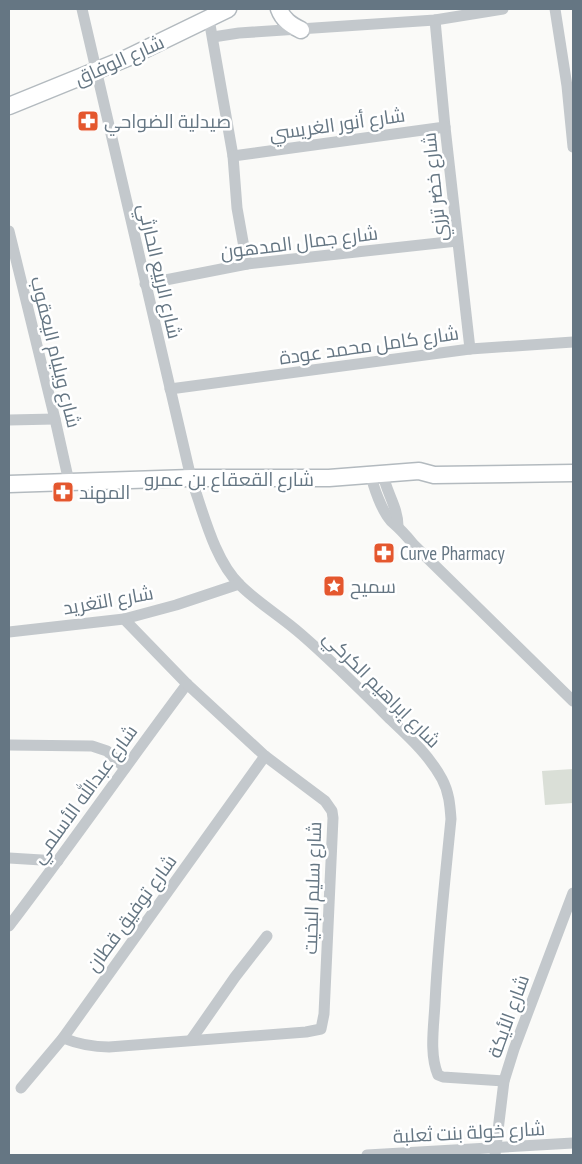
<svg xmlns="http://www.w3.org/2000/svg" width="582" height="1164" font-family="'PT Sans Narrow',Cairo,sans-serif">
<rect width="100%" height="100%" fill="#fafaf8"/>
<!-- green -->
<path fill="#dadfd7" d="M573 769V803L545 805 542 771Z"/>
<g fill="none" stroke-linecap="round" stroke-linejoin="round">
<!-- secondary casing -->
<g stroke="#b3babf" stroke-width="19">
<g id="secondary">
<path d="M279 9C283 20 291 25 301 30"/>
<path d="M9 106 127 58 228 9"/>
<path d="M9 484 191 478H329L419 471 434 475 573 473"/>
</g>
</g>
<!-- street -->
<g stroke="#c3c8cc" stroke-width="11">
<path d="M82 9 191 478C203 511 214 560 240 585 258 603 282 617 302 635 332 661 361 690 390 719 409 737 429 755 442 779 449 792 450 805 451 819 445 880 438 941 435 1003 434 1025 429 1054 438 1075L443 1077 504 1081"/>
<path d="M555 9 567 86 573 147"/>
<path d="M209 19 233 156 237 208 247 264"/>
<path d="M435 20 445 127 470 349"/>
<path d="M213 37 239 33 435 20 503 9"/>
<path d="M233 156 445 127"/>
<path d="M9 231 55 419 69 482"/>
<path d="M145 284 247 264 457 241"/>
<path d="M170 389 470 349 573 342"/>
<path d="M9 420 55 419"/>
<path d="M371 474C373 487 382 511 391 521 399 528 406 535 413 544L573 701"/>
<path d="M383 474C386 492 398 507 398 526"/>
<path d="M9 632 124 619 176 605 239 584"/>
<path d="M9 745 92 746 107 751 125 768"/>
<path d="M9 858 58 861"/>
<path d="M9 926C70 846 127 764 187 684"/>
<path d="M63 1038C78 1044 92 1047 109 1047L306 1032 321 1029 324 1014 333 818 332 811 325 801 265 756 187 684 124 619"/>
<path d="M191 1040 235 977 267 936"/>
<path d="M21 1088 63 1038 265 756"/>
<path d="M367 1155 573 1143"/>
<path d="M495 1155 504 1081 514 1049 573 893"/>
</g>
<!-- secondary -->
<use href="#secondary" stroke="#fff" stroke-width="16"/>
</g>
<!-- icons -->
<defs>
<g id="pharmacy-square" transform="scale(1.125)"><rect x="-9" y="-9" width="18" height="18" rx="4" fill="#e4572e" stroke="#fff"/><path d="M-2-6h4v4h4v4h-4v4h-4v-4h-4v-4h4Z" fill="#fff"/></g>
<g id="sight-square" transform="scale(1.125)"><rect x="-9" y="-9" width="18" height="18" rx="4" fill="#e4572e" stroke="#fff"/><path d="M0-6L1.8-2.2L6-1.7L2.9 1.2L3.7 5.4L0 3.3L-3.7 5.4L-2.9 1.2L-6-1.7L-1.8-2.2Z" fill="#fff"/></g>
</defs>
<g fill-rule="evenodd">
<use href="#pharmacy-square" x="88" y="121"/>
<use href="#pharmacy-square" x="63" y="492"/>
<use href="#pharmacy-square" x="384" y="553"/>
<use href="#sight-square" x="334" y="586"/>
</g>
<g text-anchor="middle" stroke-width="5" stroke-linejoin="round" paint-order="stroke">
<!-- street labels -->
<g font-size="19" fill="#657683" stroke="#fff">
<text transform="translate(119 60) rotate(-24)" y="7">شارع الوفاق</text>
<text transform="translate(337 124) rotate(-8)" y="7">شارع أنور الغريسي</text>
<text transform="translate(434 187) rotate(-96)" y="7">شارع خضر ترزي</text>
<text transform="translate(299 242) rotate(-7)" y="7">شارع جمال المدهون</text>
<text transform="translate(160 271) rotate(77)" y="7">شارع الربيع الحارثي</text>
<text transform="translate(369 345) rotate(-8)" y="7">شارع كامل محمد عودة</text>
<text transform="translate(56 352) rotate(76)" y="7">شارع ويليام اليعقوب</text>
<text x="229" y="486">شارع القعقاع بن عمرو</text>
<text transform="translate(108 600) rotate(-10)" y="7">شارع التغريد</text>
<text transform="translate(382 689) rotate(45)" y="7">شارع إبراهيم الكركي</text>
<text transform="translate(84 794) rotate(-54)" y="7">شارع عبدالله الأسلمي</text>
<text transform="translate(312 888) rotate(-88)" y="7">شارع سليم البخيت</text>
<text transform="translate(131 913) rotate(-54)" y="7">شارع توفيق قطان</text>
<text transform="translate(508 1016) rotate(-70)" y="7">شارع الأيكة</text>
<text transform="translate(469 1132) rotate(-3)" y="7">شارع خولة بنت ثعلبة</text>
</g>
<!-- poi labels -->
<g font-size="19" fill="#657683" stroke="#fff" text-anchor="start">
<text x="104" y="128">صيدلية الضواحي</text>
<text x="79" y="499">المهند</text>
<text x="400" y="560">Curve Pharmacy</text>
<text x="350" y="593">سميح</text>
</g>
</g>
<!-- border -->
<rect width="582" height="1164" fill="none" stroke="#657683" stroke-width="20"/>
</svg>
